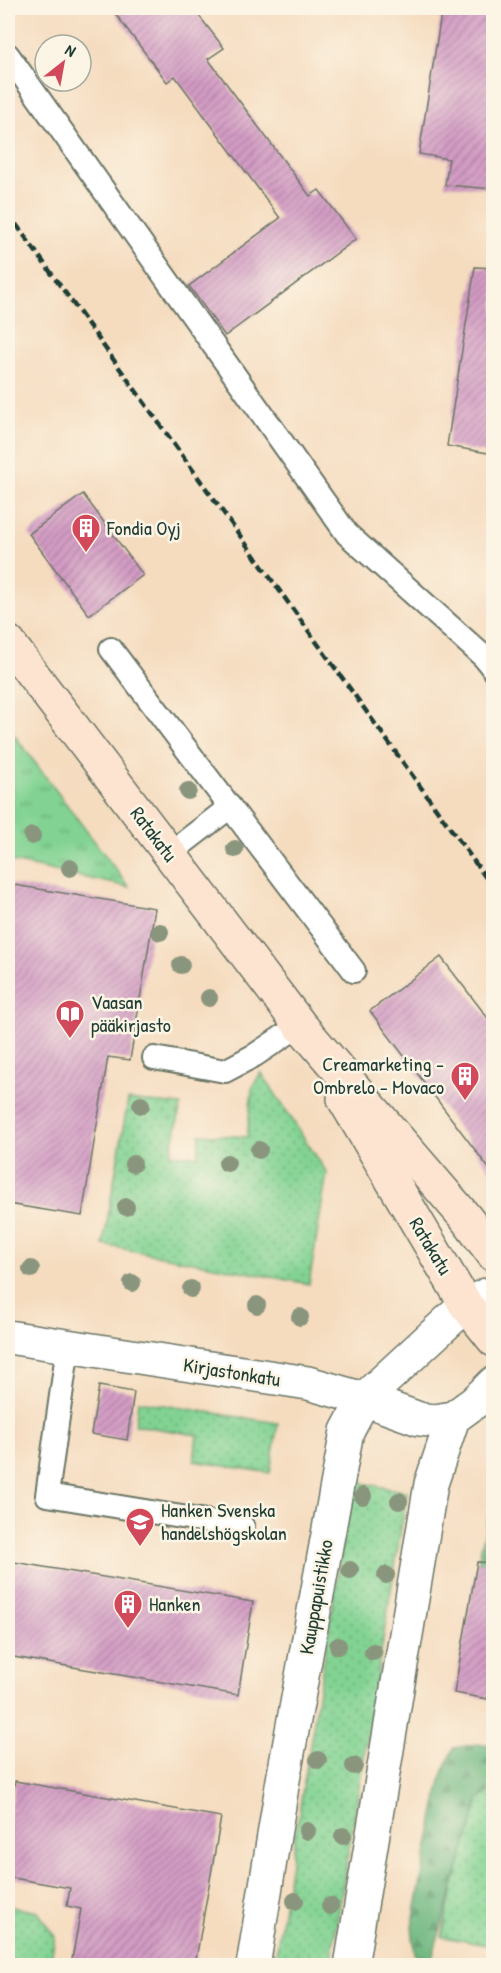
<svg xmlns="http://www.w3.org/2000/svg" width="501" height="1973" font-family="'Patrick Hand',sans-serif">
<defs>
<pattern id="grass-dots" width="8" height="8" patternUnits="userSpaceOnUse" patternTransform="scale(1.5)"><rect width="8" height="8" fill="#82d393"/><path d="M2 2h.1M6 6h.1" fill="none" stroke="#6aac79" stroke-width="1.8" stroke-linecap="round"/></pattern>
<pattern id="forest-firs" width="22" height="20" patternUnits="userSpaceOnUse" patternTransform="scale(1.5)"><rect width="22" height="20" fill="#69b57d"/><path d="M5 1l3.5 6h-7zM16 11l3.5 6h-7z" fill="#569467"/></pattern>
<pattern id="park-tufts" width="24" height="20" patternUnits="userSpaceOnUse" patternTransform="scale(1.5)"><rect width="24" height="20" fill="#82d393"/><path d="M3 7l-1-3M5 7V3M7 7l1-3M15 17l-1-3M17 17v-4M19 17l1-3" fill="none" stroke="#6aac79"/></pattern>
<pattern id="building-hatch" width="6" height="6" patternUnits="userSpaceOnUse" patternTransform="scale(1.5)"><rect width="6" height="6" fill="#d39bc4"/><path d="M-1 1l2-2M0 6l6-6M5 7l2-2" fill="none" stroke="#ab80a0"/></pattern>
</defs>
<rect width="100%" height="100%" fill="#fcf5e5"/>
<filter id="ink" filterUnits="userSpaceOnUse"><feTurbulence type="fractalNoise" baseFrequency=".0167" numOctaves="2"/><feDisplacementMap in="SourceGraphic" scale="12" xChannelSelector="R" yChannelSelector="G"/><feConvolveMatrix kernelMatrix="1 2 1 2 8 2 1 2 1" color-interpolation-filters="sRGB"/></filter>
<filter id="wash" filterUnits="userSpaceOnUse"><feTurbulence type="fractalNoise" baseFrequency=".008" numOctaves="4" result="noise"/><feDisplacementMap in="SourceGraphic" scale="24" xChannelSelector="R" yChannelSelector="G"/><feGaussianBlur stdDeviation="1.35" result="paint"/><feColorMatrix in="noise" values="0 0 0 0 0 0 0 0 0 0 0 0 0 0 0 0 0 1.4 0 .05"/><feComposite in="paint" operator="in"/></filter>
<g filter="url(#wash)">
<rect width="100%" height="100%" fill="#f5dcbf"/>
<!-- grass -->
<g fill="url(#grass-dots)" stroke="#508864" stroke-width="1.5">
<path d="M261 1072 327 1173 309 1284 103 1245 128 1100 181 1105 171 1154 198 1156 200 1134 247 1137 252 1089Z"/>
<path d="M138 1401 278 1423 270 1473 194 1461 197 1435 135 1425Z"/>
<path d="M353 1481 407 1492 330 1965 274 1966Z"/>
<path d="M475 1783 493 1786V1946L442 1937Z"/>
<path d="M8 1906 38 1912 55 1937 50 1965H8Z"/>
</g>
<!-- forest -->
<g fill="url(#forest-firs)" stroke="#447958" stroke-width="1.5">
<path d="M493 1511V1598L477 1591 479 1556 489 1515Z"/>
<path d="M476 1744 493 1746V1789L479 1800 432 1958 415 1955 412 1927 442 1775 454 1748Z"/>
</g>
<!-- park -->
<path fill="url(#park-tufts)" stroke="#508864" stroke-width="1.5" d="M8 727 129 887 8 861Z"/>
<g id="blocks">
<!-- building -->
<g fill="url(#building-hatch)">
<path d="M111 8H193L224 48 208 59 310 196 319 190 356 239 225 336 189 286 280 218 175 76 167 82Z"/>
<path d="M442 8H494V189L445 185 449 159 419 154Z"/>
<path d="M475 267 494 268V454L447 446Z"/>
<path d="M83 494 143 575 89 615 29 534Z"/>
<path d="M8 884 155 908 130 1060 108 1057 82 1216 8 1204Z"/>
<path d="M441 957 494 1026V1175L370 1011Z"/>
<path d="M99 1386 134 1392 127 1440 91 1434Z"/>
<path d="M8 1561 253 1602 238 1695 8 1656Z"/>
<path d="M477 1562 494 1563V1700L454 1693Z"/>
<path d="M15 1781 221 1817 195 1965H71L81 1909 67 1906 70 1888 8 1877V1824Z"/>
</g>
</g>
</g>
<g filter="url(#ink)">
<use href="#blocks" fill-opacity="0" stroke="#6a7565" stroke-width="1.5"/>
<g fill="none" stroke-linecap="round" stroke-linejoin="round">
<!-- service casing -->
<g stroke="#6a7565" stroke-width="26">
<g id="service">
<path d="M8 55 347 534 484 657 494 670"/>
<path d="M111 649 230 807 169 854"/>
<path d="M230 807 354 971"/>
<path d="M154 1058 225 1071 255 1055 300 1025"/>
<path d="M68 1346 47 1495 243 1527"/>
</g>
</g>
<!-- minor casing -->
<g stroke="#6a7565" stroke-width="36">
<g id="minor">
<path d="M8 1337 308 1383 364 1399 419 1419 435 1421 453 1418"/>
<path d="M253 1966 283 1780 347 1431 364 1399 466 1305 486 1295H494"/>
<path d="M351 1966 431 1484 453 1418 475 1402 494 1383"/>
</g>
</g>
<!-- secondary casing -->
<g stroke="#6a7565" stroke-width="36">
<g id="secondary">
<path d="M8 642 300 1025 465 1217 494 1255"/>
<path d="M344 1099 466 1305 494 1340"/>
</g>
</g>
<!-- service -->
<use href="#service" stroke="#fff" stroke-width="22"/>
<!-- minor -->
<use href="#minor" stroke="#fff" stroke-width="33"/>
<!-- secondary -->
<use href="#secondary" stroke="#fde4d1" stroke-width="33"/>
<!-- rail -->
<path stroke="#1f3d34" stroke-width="4.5" stroke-dasharray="9 4.5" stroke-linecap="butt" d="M8 213 494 889"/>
</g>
<!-- trees -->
<g fill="#8a957d">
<circle cx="188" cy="791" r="9"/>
<circle cx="32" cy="836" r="9"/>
<circle cx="235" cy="849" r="9"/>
<circle cx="70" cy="868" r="9"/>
<circle cx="160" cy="932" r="9"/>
<circle cx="181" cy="965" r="9"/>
<circle cx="209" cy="998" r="9"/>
<circle cx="141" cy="1105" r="9"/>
<circle cx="259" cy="1150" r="9"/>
<circle cx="227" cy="1163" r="9"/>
<circle cx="133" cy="1164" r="9"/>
<circle cx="126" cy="1207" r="9"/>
<circle cx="31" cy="1269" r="9"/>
<circle cx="132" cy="1283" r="9"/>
<circle cx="191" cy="1289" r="9"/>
<circle cx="257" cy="1305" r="9"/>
<circle cx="300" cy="1317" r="9"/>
<circle cx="363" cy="1496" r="9"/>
<circle cx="399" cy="1501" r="9"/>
<circle cx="350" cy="1570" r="9"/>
<circle cx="386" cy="1575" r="9"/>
<circle cx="338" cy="1646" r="9"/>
<circle cx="373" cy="1652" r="9"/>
<circle cx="318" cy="1760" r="9"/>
<circle cx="354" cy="1766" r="9"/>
<circle cx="307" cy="1831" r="9"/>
<circle cx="343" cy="1836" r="9"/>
<circle cx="295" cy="1901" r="9"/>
<circle cx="330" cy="1906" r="9"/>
</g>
</g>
<!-- icons -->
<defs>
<g id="building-pin" transform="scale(1.5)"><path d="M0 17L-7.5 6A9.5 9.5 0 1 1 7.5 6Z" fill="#d1495b" stroke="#fcf5e5"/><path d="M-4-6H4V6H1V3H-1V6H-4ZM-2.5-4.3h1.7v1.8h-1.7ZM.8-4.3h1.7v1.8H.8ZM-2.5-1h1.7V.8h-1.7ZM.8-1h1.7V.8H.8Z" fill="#fff"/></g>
<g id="library-pin" transform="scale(1.5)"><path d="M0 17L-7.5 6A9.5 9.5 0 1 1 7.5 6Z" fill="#d1495b" stroke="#fcf5e5"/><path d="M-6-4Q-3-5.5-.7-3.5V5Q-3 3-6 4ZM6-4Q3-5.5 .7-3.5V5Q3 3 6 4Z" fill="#fff"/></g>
<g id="university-pin" transform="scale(1.5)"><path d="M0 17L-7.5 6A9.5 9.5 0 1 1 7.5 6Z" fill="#d1495b" stroke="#fcf5e5"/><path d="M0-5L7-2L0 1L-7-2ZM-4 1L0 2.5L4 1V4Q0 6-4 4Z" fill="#fff"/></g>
</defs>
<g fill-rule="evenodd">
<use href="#building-pin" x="86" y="528"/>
<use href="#library-pin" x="70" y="1014"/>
<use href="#building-pin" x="465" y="1076"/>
<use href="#university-pin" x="140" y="1522"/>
<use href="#building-pin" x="128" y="1604"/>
</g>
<g text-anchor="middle" stroke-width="5" stroke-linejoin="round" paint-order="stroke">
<!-- poi labels -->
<g font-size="20" fill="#1f3d34" stroke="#fcf5e5" text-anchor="start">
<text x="107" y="535">Fondia Oyj</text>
<text x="91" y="1009">Vaasan<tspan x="91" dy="23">pääkirjasto</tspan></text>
<text x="444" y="1071" text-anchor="end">Creamarketing -<tspan x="444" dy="23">Ombrelo - Movaco</tspan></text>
<text x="161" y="1517">Hanken Svenska<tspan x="161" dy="23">handelshögskolan</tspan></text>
<text x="149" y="1611">Hanken</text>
</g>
<!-- street labels -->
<g font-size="20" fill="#1f3d34" stroke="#fcf5e5">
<text transform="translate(154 834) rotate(53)" y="7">Ratakatu</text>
<text transform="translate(431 1246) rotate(59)" y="7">Ratakatu</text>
<text transform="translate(232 1372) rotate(9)" y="7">Kirjastonkatu</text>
<text transform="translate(316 1597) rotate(-80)" y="7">Kauppapuistikko</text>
</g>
</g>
<!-- margin -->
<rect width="501" height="1973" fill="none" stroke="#fcf5e5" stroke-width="30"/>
<!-- north arrow -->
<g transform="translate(63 63) rotate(31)"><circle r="28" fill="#fcf5e5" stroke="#a4ab9e" stroke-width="1.5"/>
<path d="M0-4.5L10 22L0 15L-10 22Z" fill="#d1495b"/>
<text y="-9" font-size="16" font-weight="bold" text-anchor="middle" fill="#1f3d34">N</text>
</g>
</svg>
